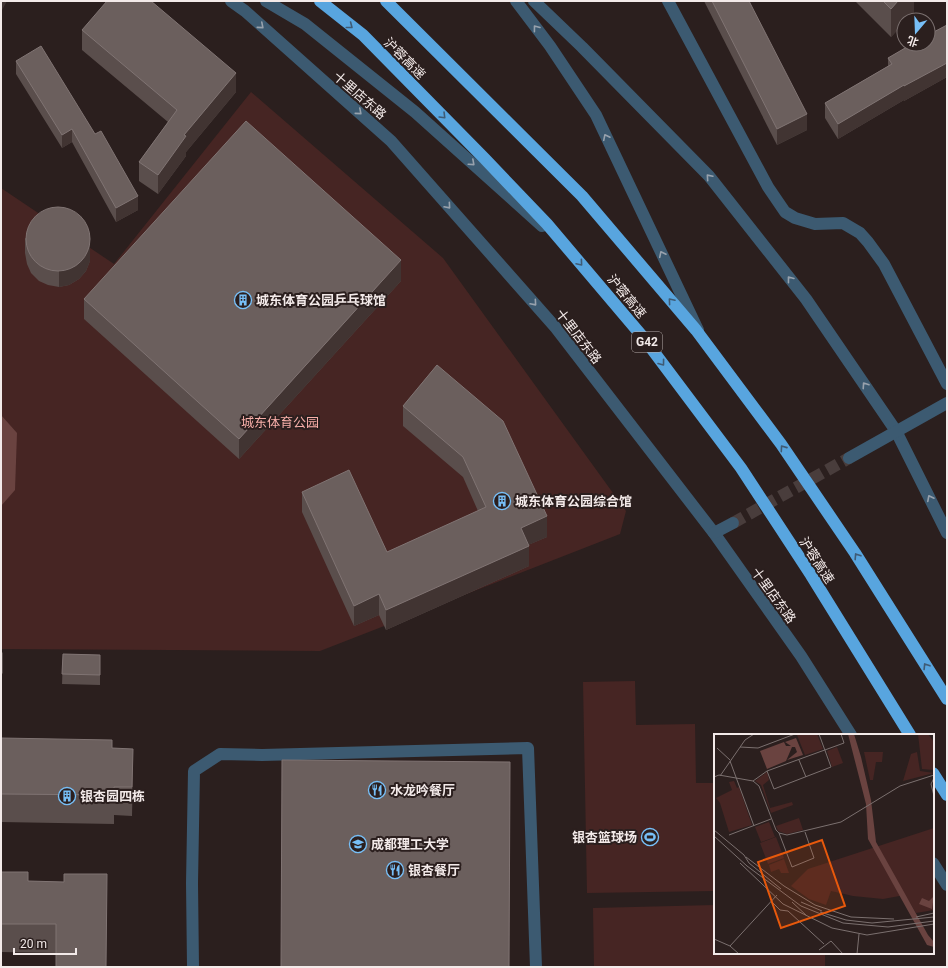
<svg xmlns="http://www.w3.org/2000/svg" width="948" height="968" font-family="Roboto,'Noto Sans SC',sans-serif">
<rect width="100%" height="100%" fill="#2b1f1e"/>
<!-- green -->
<g fill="#462523">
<path d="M251 92 443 258 626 511 620 534 320 651 1 649V188L114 264Z"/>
<path d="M635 681 636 725 695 724 696 783H715V891L587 893 583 682Z"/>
<path d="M715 905V953H825V967H594L593 908Z"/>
</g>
<!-- water -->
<path fill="#6a4340" d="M1 415 17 433 15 490 1 506Z"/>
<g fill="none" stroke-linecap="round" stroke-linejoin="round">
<!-- minor-tunnel -->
<path stroke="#493d3c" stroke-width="12" stroke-dasharray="12 6" stroke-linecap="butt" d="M733 523 849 458"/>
<!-- minor -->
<g stroke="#3c5a71" stroke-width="12">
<path d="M231 1 245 11 391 141 556 328 714 533 801 656 851 735"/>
<path d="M266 1 305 24 415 112 542 226"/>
<path d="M516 1 550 46 596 115 698 330"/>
<path d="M534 1 582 47 709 176 806 299 896 431 947 533"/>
<path d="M668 1 768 187 785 212 795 218 815 224 843 223 860 233 868 242 884 264 947 384"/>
<path d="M849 458 947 403"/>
<path d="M714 533 733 523"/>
<path d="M933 863 947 885"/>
<path d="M193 967 192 883 194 771 220 754 262 755 528 748 536 967"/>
</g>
<!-- highway -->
<g stroke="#58a5df" stroke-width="12">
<path d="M320 1 363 35 485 159 547 224 642 336 741 468 811 575 910 735"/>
<path d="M386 1 582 196 696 330 781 444 855 553 947 699"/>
<path d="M933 773 947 795"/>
</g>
</g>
<!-- wall -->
<g fill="#5a4e4c">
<path d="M704 1H749L807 130 777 145Z"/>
<path d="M855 1H914V12L906 20H904V23L891 37Z"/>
<path d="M947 25V77L904 101V100L838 139 825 118V103L888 66V58Z"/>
<path d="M82 30 236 92 186 152V156L158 194 139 181V162L168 122 82 50Z"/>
<path d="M16 61 138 210 116 222 72 142 62 148 16 74Z"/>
<path d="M25 238 90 261 86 271 79 279 69 285 59 287 48 285 39 281 31 273 27 264 25 253Z"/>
<path d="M401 281 239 459 84 319V299Z"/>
<path d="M437 365 547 537 528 545 529 566 386 630 379 615 354 626 302 512V492L387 552 478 511 463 477 403 426V406Z"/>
<rect x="1" y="653" width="1" height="31"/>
<path d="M63 654 100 655V685L62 684Z"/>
<path d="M1 738 112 748 133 749 132 816 114 815V824L1 822Z"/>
<path d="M1 872 28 881 64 882 107 874 56 953 1 952Z"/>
</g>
<!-- shaded-wall -->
<g fill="#413432">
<path d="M1 1H7L1 12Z"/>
<path d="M898 1H914V12L906 20H904V23L891 37V9Z"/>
<path d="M947 63V77L904 101V86Z"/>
<path d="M236 73V92L186 152V156L158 194V175L184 135Z"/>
<path d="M904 85V100L838 139V124Z"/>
<path d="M807 114V130L777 145V129Z"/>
<path d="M72 129V142L62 148V135Z"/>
<path d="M138 196V210L116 222V208Z"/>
<path d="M90 235V261L86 271 79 279 69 285 59 287V271Z"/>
<path d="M401 260V281L239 459V439Z"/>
<path d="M547 516V537L521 548V528Z"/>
<path d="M529 546V566L386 630V610Z"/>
<path d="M379 594V615L354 626V606Z"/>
<path d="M133 749V777L132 816V787Z"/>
</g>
<!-- building -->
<g fill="#6b5f5d" stroke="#807473">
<path d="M107 1H151L236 73 184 135 186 136 158 175 139 162 177 110 82 30Z"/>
<path d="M712 1H749L807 114 777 129Z"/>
<path d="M883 1H898L891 9Z"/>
<path d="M947 25V63L904 86V85L838 124 825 103 892 64 888 58 912 44H928V35Z"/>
<path d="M41 46 95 134 101 131 138 196 116 208 72 129 62 135 16 61Z"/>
<path d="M246 121 401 260 239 439 84 299Z"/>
<circle cx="58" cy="239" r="32"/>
<path d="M437 365 503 421 547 516 521 528 529 546 386 610 379 594 354 606 302 492 349 470 387 552 486 507 463 457 403 406Z"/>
<rect x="1" y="653" width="1" height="20"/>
<path d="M63 654 100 655V675L62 674Z"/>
<path d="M1 738 112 740V748L133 749 132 787H114V795L1 794Z"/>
<path d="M282 760 510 762 509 967H281Z"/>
<path d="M1 872H28V881L64 882V874H107L106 967H56V924H1Z"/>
</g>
<!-- one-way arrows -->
<defs><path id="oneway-chevron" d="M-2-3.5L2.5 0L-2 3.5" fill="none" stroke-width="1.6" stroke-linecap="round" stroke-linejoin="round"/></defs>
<g stroke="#98a2ad">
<use href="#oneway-chevron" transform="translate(261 26) rotate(41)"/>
<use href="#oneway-chevron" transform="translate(536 28) rotate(-127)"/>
<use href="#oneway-chevron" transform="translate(359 112) rotate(41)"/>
<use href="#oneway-chevron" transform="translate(606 137) rotate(-116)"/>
<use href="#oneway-chevron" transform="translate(472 163) rotate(42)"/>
<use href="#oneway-chevron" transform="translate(709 177) rotate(-131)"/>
<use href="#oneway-chevron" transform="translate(448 206) rotate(49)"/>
<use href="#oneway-chevron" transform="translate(662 254) rotate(-116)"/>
<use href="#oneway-chevron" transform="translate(790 279) rotate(-128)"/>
<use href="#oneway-chevron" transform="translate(534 303) rotate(49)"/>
<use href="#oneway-chevron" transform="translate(865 385) rotate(-124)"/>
<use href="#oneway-chevron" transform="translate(930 498) rotate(-117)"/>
</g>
<g stroke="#3f5b75">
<use href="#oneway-chevron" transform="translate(350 26) rotate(38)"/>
<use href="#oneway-chevron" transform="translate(443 116) rotate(45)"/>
<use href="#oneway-chevron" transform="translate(580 263) rotate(50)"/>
<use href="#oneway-chevron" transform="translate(671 301) rotate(-130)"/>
<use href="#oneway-chevron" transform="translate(662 363) rotate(53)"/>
<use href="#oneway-chevron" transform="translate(783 448) rotate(-125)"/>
<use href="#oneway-chevron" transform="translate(857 556) rotate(-123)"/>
<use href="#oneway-chevron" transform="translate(926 666) rotate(-122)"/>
</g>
<!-- icons -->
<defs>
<g id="building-ring" transform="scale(0.9)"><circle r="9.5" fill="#2b1f1e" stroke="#77bff7" stroke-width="1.5"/><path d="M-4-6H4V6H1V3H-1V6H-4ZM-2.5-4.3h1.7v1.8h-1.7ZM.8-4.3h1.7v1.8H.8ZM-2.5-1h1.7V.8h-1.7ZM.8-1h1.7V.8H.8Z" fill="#77bff7"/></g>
<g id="restaurant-ring" transform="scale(0.9)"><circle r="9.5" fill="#2b1f1e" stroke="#77bff7" stroke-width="1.5"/><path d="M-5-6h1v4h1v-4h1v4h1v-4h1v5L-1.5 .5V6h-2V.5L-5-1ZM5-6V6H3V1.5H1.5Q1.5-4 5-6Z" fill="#77bff7"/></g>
<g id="stadium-ring" transform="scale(0.9)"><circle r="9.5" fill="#2b1f1e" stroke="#77bff7" stroke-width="1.5"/><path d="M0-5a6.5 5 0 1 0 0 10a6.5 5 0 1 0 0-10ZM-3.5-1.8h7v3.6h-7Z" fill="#77bff7"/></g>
<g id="university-ring" transform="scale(0.9)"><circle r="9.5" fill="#2b1f1e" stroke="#77bff7" stroke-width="1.5"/><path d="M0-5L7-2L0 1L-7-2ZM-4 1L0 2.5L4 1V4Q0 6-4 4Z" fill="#77bff7"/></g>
</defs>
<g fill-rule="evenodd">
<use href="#building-ring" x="243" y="300"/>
<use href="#building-ring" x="502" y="501"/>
<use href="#restaurant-ring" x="377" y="790"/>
<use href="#building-ring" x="67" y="796"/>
<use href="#stadium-ring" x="650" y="837"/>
<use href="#university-ring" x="358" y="844"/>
<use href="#restaurant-ring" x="395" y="870"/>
</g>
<g text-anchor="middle" stroke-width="4" stroke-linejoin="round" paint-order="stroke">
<!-- shield labels -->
<rect fill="#2b1f1e" stroke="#b7adac" stroke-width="1" x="632" y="332" width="30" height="20" rx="3"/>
<g font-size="12" font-weight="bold" fill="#f3eae9">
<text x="647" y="346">G42</text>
</g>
<!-- street labels -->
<g font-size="13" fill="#f3eae9" stroke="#2b1f1e">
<text transform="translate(405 58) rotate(45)" y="5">沪蓉高速</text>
<text transform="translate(360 95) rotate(41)" y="5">十里店东路</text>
<text transform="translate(627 296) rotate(50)" y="5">沪蓉高速</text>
<text transform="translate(579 336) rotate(52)" y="5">十里店东路</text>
<text transform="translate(817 560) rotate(57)" y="5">沪蓉高速</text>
<text transform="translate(774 595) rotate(54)" y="5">十里店东路</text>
</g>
<!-- poi labels -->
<g font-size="13" font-weight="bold" fill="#f3eae9" stroke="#2b1f1e" text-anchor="start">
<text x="256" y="305">城东体育公园乒乓球馆</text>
<text x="515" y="506">城东体育公园综合馆</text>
<text x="390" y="795">水龙吟餐厅</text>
<text x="80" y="801">银杏园四栋</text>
<text x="637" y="842" text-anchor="end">银杏篮球场</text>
<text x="371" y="849">成都理工大学</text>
<text x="408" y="875">银杏餐厅</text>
</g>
<!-- park labels -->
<g font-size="13" fill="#f6aea8" stroke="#2b1f1e">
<text x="280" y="427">城东体育公园</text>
</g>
</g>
<!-- overview -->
<g transform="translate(714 734)">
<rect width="220" height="220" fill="#2b1f1e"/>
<path d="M103 0 109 15 91 21 83 1ZM204 0H214L220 8V36L208 35ZM123 13 129 29 118 33 113 17ZM150 18H169L168 28H162L159 46H156ZM203 18 206 37 220 39 189 47 197 20ZM53 38 55 46 49 51 56 74 78 68 79 71 57 79 47 51 41 47ZM20 47 23 54 25 53 38 91 15 98 6 69 2 64 18 56 15 48ZM85 84 89 96 73 100 64 97 62 92ZM55 88 61 103 47 108 41 93ZM220 94V176L202 179 191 161 169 165 139 162 117 157 112 171 95 165 77 152 94 135ZM62 103 70 124 54 130 46 109ZM70 125 75 139H67L65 135 57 138 55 131Z" fill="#462523"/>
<path d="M134 0H140L147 23 157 66 162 108 214 201 220 208V213L213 211 154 105 152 70ZM82 4 89 21 73 26 83 18 81 13H78L72 27 53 35 46 17 70 8 72 12H77L71 8ZM220 162 218 175 205 170 208 164 215 167Z" fill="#6a4340"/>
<path fill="none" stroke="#7b706f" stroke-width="1" d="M26 13 44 14 81 0M3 14 16 26M85 26 92 43M16 27 40 92M53 37 60 55 117 33 105 0M6 42 31 6 40 0M0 43 5 41 39 47 45 52 62 96 65 99 73 101 127 88 186 52 220 41M220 44 217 50 220 62M39 47 53 37 130 9 127 0M0 96 30 121 35 129M65 99 78 133 100 124 91 98M15 101 57 85M0 102 33 132M32 123 70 152 101 171 137 183 180 185M26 129 69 170 118 194 153 201 220 190M35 129 67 155M33 132 87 172 129 189 174 193 220 187M57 167 66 176 74 177 110 210M78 168 93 182M87 168 108 177M106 178 132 186 158 189 220 183M202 183 220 179M0 205 16 212 25 220M16 212 63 161M105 216 117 207 129 220M143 220 145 200"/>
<path fill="#e8590c" fill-opacity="0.15" stroke="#e8590c" stroke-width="2" d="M108 106 131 172 67 194 44 128Z"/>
<rect width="220" height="220" fill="none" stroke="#f3eae9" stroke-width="2"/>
</g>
<!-- border -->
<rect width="948" height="968" fill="none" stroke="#f3eae9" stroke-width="4"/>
<!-- north arrow -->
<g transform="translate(916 32) rotate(199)"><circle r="19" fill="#2b1f1e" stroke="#7b706f"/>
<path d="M0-3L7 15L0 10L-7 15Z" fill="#77bff7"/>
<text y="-6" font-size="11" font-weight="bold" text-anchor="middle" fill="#f3eae9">北</text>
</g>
<!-- scale -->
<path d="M14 948v6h62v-6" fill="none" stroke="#f3eae9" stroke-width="2"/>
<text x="20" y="948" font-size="12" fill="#f3eae9" stroke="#2b1f1e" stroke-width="3" paint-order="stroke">20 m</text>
</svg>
